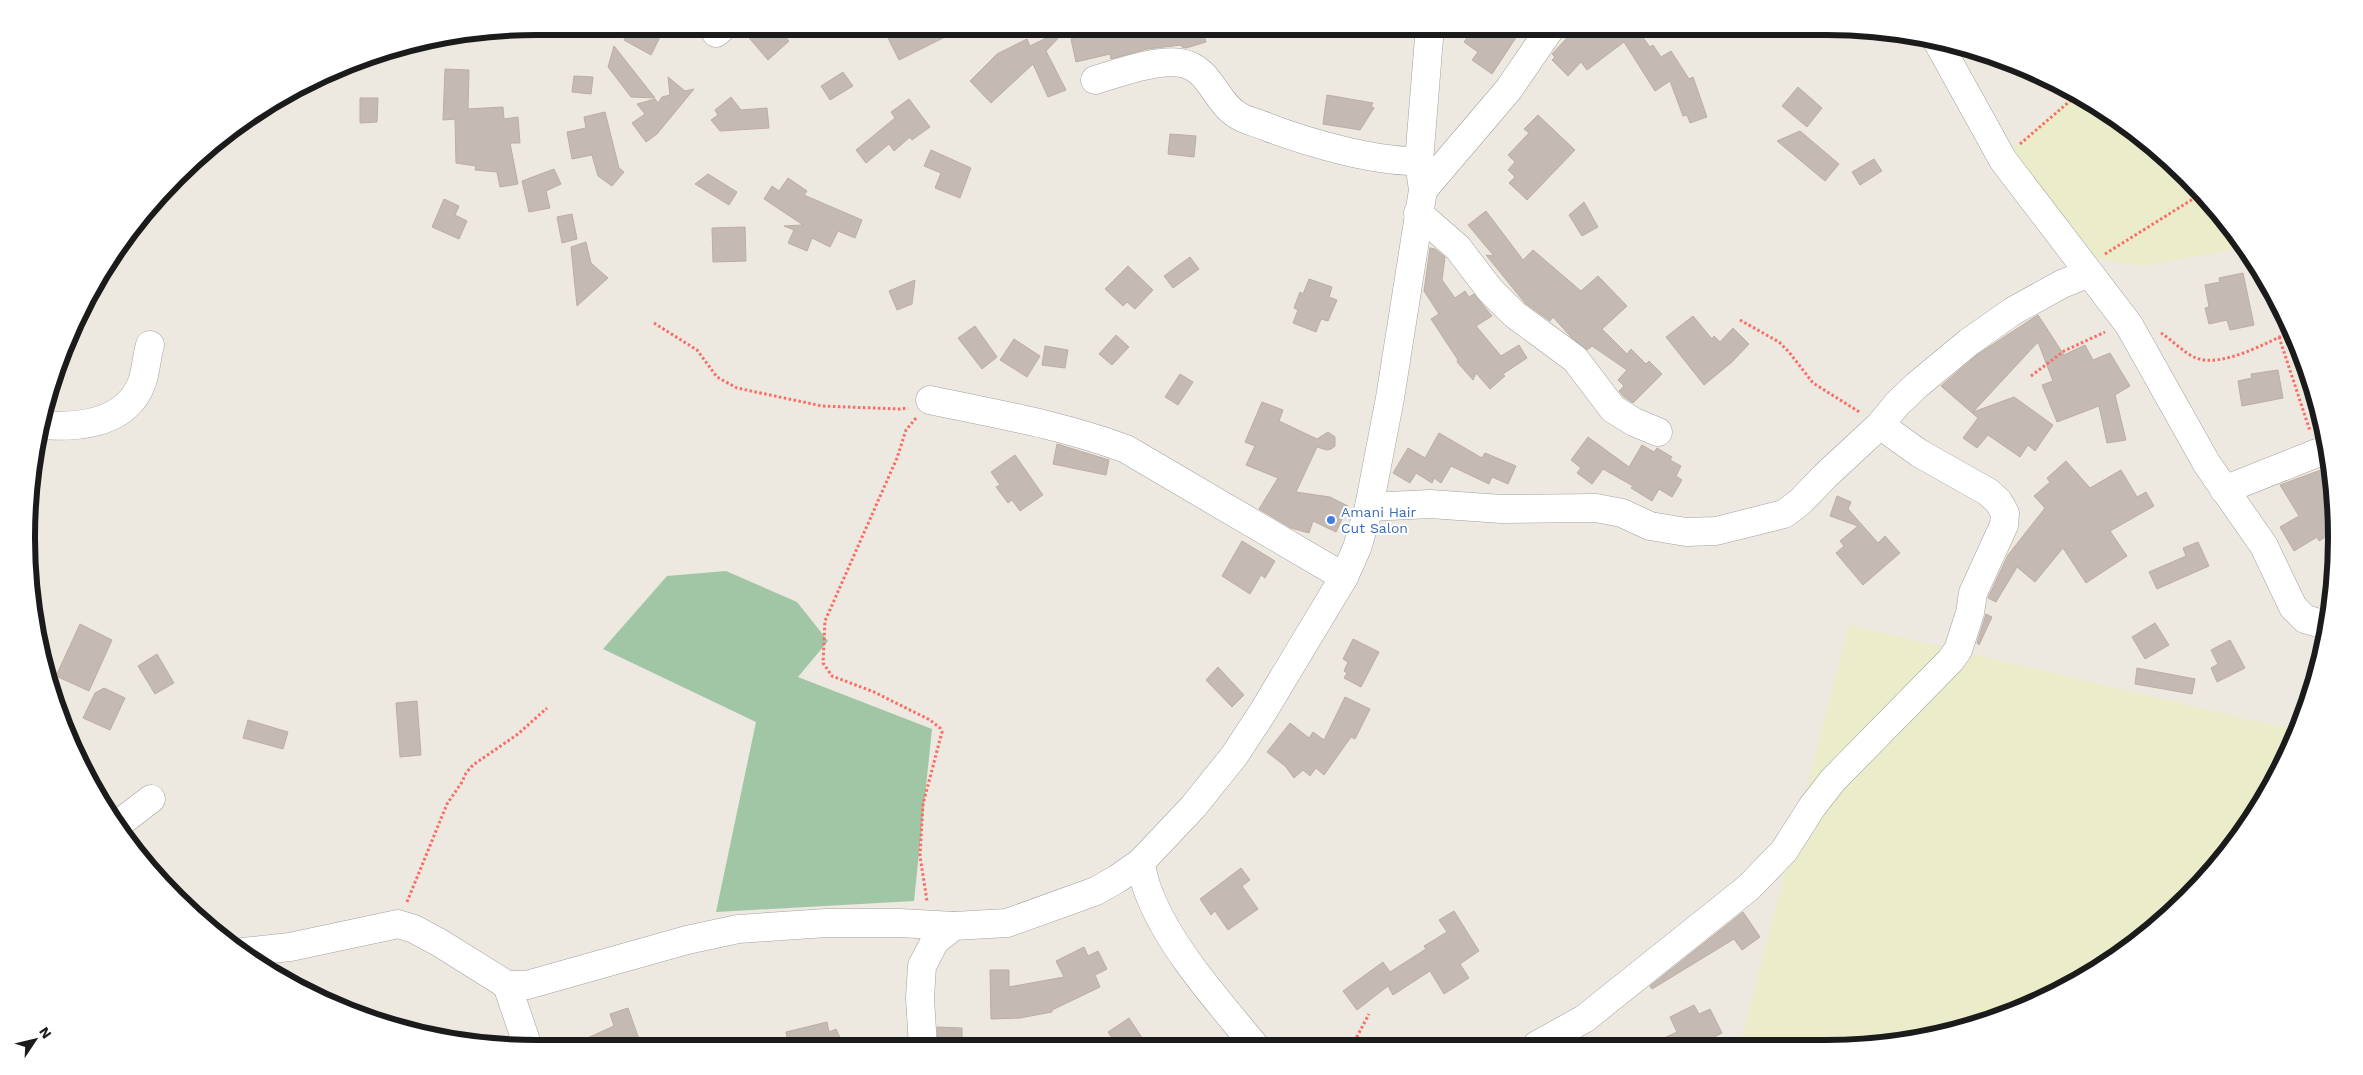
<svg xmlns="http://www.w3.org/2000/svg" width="2363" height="1075" font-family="'Work Sans',sans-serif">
<rect width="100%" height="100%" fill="#ede8e0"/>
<!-- farmland -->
<g fill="#ebecca">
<path d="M2074 94 2109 112 2187 176 2246 247 2145 266 2084 257 2007 154Z"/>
<path d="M1849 625 2299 731 2231 849 2137 943 2021 1010 1893 1044 1740 1045Z"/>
</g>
<!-- cemetery -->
<path fill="#a1c6a5" d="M726 571 797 602 828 641 798 677 932 729 914 901 716 912 756 722 603 649 667 576Z"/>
<!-- building -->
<g fill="#c4bab3" stroke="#beada2">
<path d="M631 26H639L660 37 651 55 624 40Z"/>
<path d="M753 26H776L789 41 768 60 745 33Z"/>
<path d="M901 26H967L899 60 886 34Z"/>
<path d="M1123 26H1201L1206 42 1186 48 1182 47 1181 45 1147 49 1111 59 1110 54 1076 62 1071 39Z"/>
<path d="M1475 26H1521L1515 35 1517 36 1492 74 1472 60 1478 52 1464 42Z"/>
<path d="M1578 26H1644L1638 31 1650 47 1653 45 1661 57 1671 51 1689 79 1693 77 1707 117 1690 123 1687 115 1683 116 1670 81 1655 91 1624 42 1587 70 1581 62 1568 76 1552 60 1555 57 1552 54Z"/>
<path d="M1064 29 1066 30 1046 51 1066 90 1048 97 1033 64 991 103 970 81 997 54 1027 39 1030 46Z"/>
<path d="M614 46 655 98 631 97 608 67Z"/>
<path d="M445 69 469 70 468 109 503 107 504 119 518 117 520 143H510L518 184 500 187 497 172 475 170 476 166 456 163 455 119 443 120Z"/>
<path d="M843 72 853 86 830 100 821 86Z"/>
<path d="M574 76 593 77 591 94 572 92Z"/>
<path d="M668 77 685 91 694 89 657 134 646 142 632 123 645 114 637 104 655 99 658 103 662 97 670 95Z"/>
<path d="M1798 87 1822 108 1807 127 1782 106Z"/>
<path d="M1327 95 1373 103 1371 106 1374 108 1360 130 1323 124Z"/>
<path d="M731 97 741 110 767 108 769 128 720 131 711 120 718 115 715 110Z"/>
<path d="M360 98H378L377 122 360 123Z"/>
<path d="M909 99 930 127 912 140 910 137 894 151 889 144 866 163 856 150 895 118 891 112Z"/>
<path d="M605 112 619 168 624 172 612 186 598 176 592 155 572 159 567 132 586 128 584 117Z"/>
<path d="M1538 115 1575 150 1527 200 1509 183 1515 177 1508 170 1515 162 1508 155 1529 133 1524 129Z"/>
<path d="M1800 131 1839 164 1825 181 1777 141Z"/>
<path d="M1170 134 1196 136 1194 157 1168 154Z"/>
<path d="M931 150 971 168 960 198 935 188 941 173 924 166Z"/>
<path d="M1874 159 1882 171 1860 185 1852 172Z"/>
<path d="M554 169 561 184 546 191 550 208 529 212 522 181Z"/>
<path d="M708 174 737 192 729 205 695 184Z"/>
<path d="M788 178 807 191 804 195 862 220 855 238 838 231 830 247 812 238 807 251 788 243 794 230 784 226 803 225 764 199 772 186 779 191Z"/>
<path d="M444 199 459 206 455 215 467 221 459 239 432 227Z"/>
<path d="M1584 202 1598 227 1582 236 1569 215Z"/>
<path d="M1486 211 1523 260 1533 250 1581 291 1598 276 1627 306 1602 329 1627 354 1631 349 1646 364 1649 361 1662 374 1633 403 1624 397 1619 391 1624 386 1618 380 1627 370 1592 346 1587 350 1571 337 1553 317 1550 321 1525 303 1486 255 1494 256 1468 225Z"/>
<path d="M572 214 577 239 562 243 557 217Z"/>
<path d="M745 227 746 261 713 262 712 228Z"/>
<path d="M586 242 591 263 608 278 577 306 571 247Z"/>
<path d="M1430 248 1435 249 1445 257 1442 280 1455 298 1465 291 1469 297 1474 294 1492 316 1476 326 1501 356 1519 345 1527 358 1503 374 1505 376 1490 389 1476 373 1473 380 1457 362 1458 360 1431 319 1439 314 1424 291Z"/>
<path d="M1190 257 1199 269 1173 288 1164 276Z"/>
<path d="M1128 266 1153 290 1135 309 1127 302 1123 306 1105 289Z"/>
<path d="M2243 273 2254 325 2230 330 2227 320 2209 324 2205 308 2209 307 2205 285 2220 282 2219 278Z"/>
<path d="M1309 279 1332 287 1329 297 1337 300 1328 321 1321 319 1316 332 1293 323 1298 310 1294 308 1300 292 1303 294Z"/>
<path d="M915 280 912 304 897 310 889 291Z"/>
<path d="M2038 315 2064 355 2085 345 2093 360 2110 353 2130 386 2115 395 2126 440 2107 443 2099 406 2057 422 2042 385 2053 381 2038 342 1973 412 2014 397 2053 425 2035 451 2028 445 2020 457 1988 435 1977 448 1963 438 1978 418 1941 386 1978 354Z"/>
<path d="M1693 316 1712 339 1714 336 1720 342 1733 328 1749 344 1732 362 1704 385 1666 337Z"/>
<path d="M975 326 997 357 982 369 958 338Z"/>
<path d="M1116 335 1129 347 1112 365 1099 354Z"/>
<path d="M1014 339 1040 356 1027 377 1000 360Z"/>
<path d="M1045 346 1068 350 1065 368 1042 365Z"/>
<path d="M2278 370 2283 398 2242 406 2238 381 2252 378 2251 374Z"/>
<path d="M1180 374 1193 382 1178 405 1165 397Z"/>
<path d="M1262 402 1283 410 1279 421 1317 439 1328 432 1335 437V446L1331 449 1327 450 1317 447 1296 492 1330 497 1348 506 1336 532 1313 521 1309 533 1291 528 1259 509 1278 478 1246 465 1255 446 1245 442Z"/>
<path d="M1439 433 1482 458 1485 453 1516 466 1508 484 1492 477 1489 484 1451 466 1441 483 1434 478 1432 483 1416 473 1410 483 1393 473 1408 448 1425 458Z"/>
<path d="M1588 437 1629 467 1642 445 1654 452 1657 448 1672 457 1670 460 1681 466 1676 476 1682 480 1672 497 1659 489 1652 501 1631 488 1633 486 1603 469 1592 484 1577 473 1581 468 1571 460Z"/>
<path d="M1057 444 1109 460 1106 475 1053 464Z"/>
<path d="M1015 455 1043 495 1020 511 1012 500 1008 503 996 487 1000 485 991 472Z"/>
<path d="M2066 461 2090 488 2121 470 2137 497 2146 492 2154 506 2110 531 2127 556 2086 583 2063 548 2035 582 2017 567 1996 602 1988 598 2008 555 2045 508 2034 496 2050 482 2047 478Z"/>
<path d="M2329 467 2336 531 2319 541 2317 537 2294 551 2280 527 2299 516 2280 485Z"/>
<path d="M1837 496 1851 502 1848 509 1878 543 1885 536 1900 553 1863 585 1836 553 1844 546 1840 541 1858 526 1830 516Z"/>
<path d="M1242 541 1275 561 1265 578 1261 575 1250 594 1222 576Z"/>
<path d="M2198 542 2209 566 2157 589 2149 572 2186 556 2183 548Z"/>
<path d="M1986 614 1992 617 1979 645 1977 643Z"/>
<path d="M2155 623 2169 645 2145 659 2132 637Z"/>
<path d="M80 624 112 640 89 691 56 676Z"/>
<path d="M1353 639 1379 652 1361 687 1344 678 1347 673 1344 671 1348 662 1343 659Z"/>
<path d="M2230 640 2245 668 2217 682 2211 668 2218 664 2211 650Z"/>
<path d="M157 654 174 683 155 694 138 666Z"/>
<path d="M1218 667 1244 695 1232 707 1206 680Z"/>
<path d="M2137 668 2195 679 2192 694 2135 684Z"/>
<path d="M104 688 125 698 110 730 83 718 95 693Z"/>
<path d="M1345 697 1370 709 1355 739 1351 737 1324 775 1316 768 1310 776 1303 770 1294 778 1285 766 1267 752 1290 723 1309 738 1313 732 1324 740Z"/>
<path d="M417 701 421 755 400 757 396 703Z"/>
<path d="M248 720 288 732 283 749 243 738Z"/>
<path d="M1241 868 1250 880 1242 886 1258 909 1228 930 1215 911 1211 915 1200 899Z"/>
<path d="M1454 911 1479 951 1460 964 1469 978 1444 994 1430 971 1393 995 1388 986 1357 1010 1343 991 1383 962 1390 972 1426 949 1424 946 1447 932 1439 920Z"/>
<path d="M1743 912 1760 937 1742 950 1734 939 1652 989 1650 986Z"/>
<path d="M1084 947 1088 956 1098 951 1107 969 1095 975 1100 987 1052 1010V1012L1020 1018 991 1019 990 970H1009V987L1064 977 1056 961Z"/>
<path d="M1694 1005 1699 1014 1710 1009 1722 1033 1698 1045H1649L1677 1032 1670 1017Z"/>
<path d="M628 1008 639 1039 612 1048 563 1049 614 1026 610 1014Z"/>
<path d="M1129 1018 1148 1047H1118L1108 1032Z"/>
<path d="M827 1022 829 1032 836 1029 845 1048H789L786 1032Z"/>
<path d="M937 1027 962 1028V1045L938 1044Z"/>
</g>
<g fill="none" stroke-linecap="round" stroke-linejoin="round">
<!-- minor casing -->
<g stroke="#a2a2a2" stroke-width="29">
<g id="minor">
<path d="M716 33 724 26"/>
<path d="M1936 39 2003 160 2129 325 2207 464 2264 546 2293 607 2305 619 2322 624 2328 623"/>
<path d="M1095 80C1119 73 1156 59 1181 63 1211 68 1215 103 1239 116 1247 121 1258 123 1267 127 1309 143 1375 162 1419 161"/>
<path d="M1423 190 1509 89 1552 26"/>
<path d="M1418 213 1458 248 1490 290 1514 314 1575 359 1613 409 1634 422 1658 432"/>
<path d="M930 400C996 414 1062 425 1126 449L1344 577"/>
<path d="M40 425C79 428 129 424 143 379 146 368 147 356 150 345"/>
<path d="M2224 490 2317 453 2328 451"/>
<path d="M1369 507 1430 504 1502 509 1596 508 1622 513 1650 526 1686 532 1716 531 1784 514 1800 502 1825 476 1880 425 1897 404 1917 385 1969 342 2013 311 2062 284 2089 273"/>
<path d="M117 825 151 799"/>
<path d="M1140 863C1143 873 1145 885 1150 896 1171 949 1219 1002 1255 1046"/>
<path d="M243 952 290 947 398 924 414 929 440 943 507 985H527L687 940 738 929 826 923H900L954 926"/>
<path d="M507 985 525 1038 524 1047"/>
<path d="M1537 1045 1584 1019 1748 888 1784 851 1812 807 1833 780 1950 661 1958 650 1970 613 1973 593 2004 525 2005 513 1998 501 1988 492 1919 453 1880 425"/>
<path d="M923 1047 920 998 922 966 935 941 954 926 1007 923 1096 891 1117 879 1140 863 1193 807 1234 756 1261 715 1344 577 1357 548 1369 507 1390 398 1423 190 1419 161 1430 26"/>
</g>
</g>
<!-- path -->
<g stroke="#fa6c64" stroke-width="3" stroke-dasharray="2.5 2.5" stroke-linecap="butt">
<path d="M2020 144 2077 95"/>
<path d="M2105 254 2201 194"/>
<path d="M1740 320 1779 342 1789 352 1813 383 1861 413"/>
<path d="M654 323 697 350 717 377 737 388 822 406 900 409 908 408"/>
<path d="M2161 333C2172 340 2184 353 2196 358 2223 368 2268 342 2292 331"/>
<path d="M2279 337 2310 431"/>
<path d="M2031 376 2064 351 2105 332"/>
<path d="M916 418 906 430 897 458 825 621 823 663 832 676 874 692 930 720 940 728 942 732 923 804 920 856 927 901"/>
<path d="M407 902 447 804 462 782 466 773 473 765 518 734 547 708"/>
<path d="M1352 1046 1369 1014"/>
</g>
<!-- minor -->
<use href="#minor" stroke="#fff" stroke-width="28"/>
</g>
<!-- markers -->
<circle fill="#3f7fe0" stroke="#fff" stroke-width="2" cx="1331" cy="520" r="5"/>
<g text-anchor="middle" stroke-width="4" stroke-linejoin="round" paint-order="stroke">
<!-- shop labels -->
<g font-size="14" fill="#366cbe" stroke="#fff" text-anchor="start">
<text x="1341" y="517">Amani Hair<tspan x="1341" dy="16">Cut Salon</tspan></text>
</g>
</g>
<!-- crop -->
<path d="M0 0H2363V1075H0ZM537 35H1826A502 502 0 0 1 2328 537V538A502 502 0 0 1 1826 1040H537A502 502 0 0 1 35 538V537A502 502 0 0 1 537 35Z" fill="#fff" fill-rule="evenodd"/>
<path fill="none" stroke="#1b1b1b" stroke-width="6" d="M537 35H1826A502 502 0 0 1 2328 537V538A502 502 0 0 1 1826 1040H537A502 502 0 0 1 35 538V537A502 502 0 0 1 537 35Z"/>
<!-- north arrow -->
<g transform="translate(35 1040) rotate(55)" stroke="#ffffff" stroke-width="4" paint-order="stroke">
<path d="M0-4L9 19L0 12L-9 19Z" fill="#1b1b1b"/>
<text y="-8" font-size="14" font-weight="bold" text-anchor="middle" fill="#1b1b1b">N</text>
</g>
</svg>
